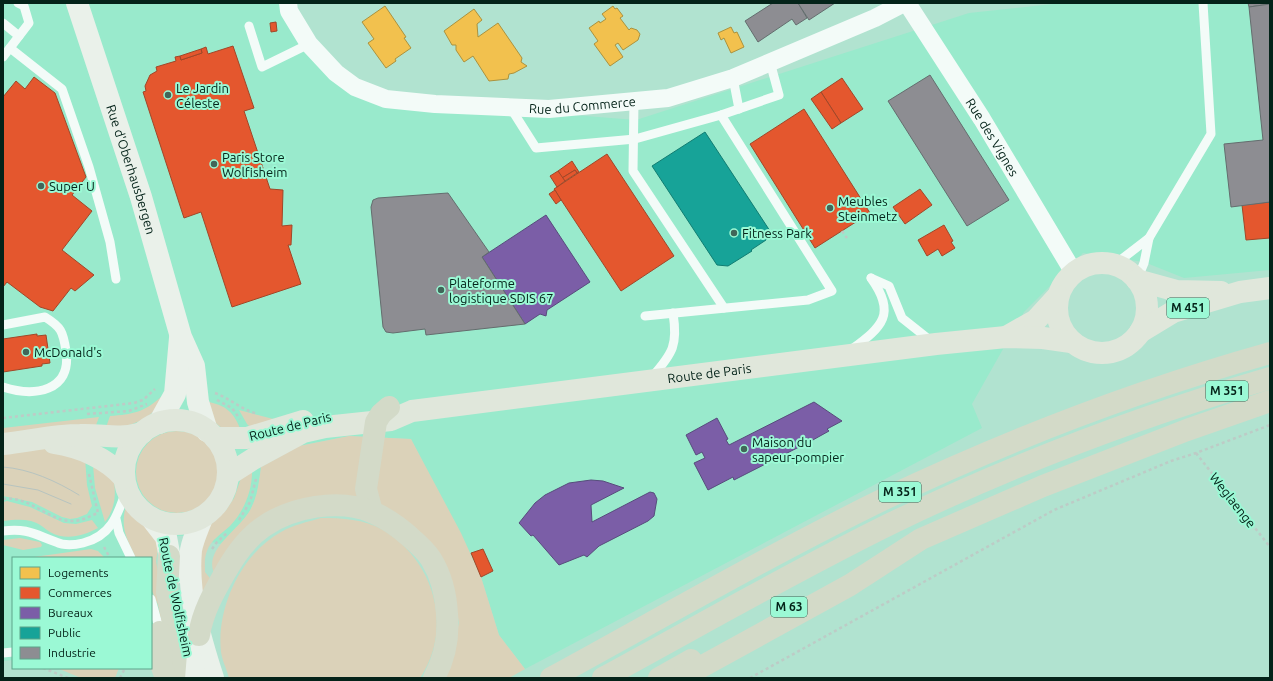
<svg xmlns="http://www.w3.org/2000/svg" width="1273" height="681" font-family="Ubuntu,sans-serif">
<rect width="100%" height="100%" fill="#b1e3d0"/>
<!-- built -->
<path fill="#99eacc" d="M3 3H288L355 87 435 104 636 120 969 13 1062 3H1270V270L1184 278 1144 262 1083 253 1024 312 972 404 982 428 525 669 499 635 481 577 411 439 349 436 299 446 261 467 257 494 250 511 235 531 220 544 187 536H174L159 544 156 561 171 642 151 631V558H13V660L3 661Z"/>
<!-- green -->
<g fill="#dbd2b9">
<path d="M161 397H168C147 421 136 425 105 430L110 416C133 414 143 413 161 397Z"/>
<path d="M204 401C227 405 234 412 242 433 215 429 215 424 204 401Z"/>
<path d="M239 410 277 420 250 427 247 424Z"/>
<path d="M99 417 95 428 3 436V428Z"/>
<circle cx="177" cy="472" r="41"/>
<path d="M349 436 411 439 461 533 481 577 499 635 525 669 509 678H445L459 623 452 586 435 552 325 497 214 573C204 550 237 531 249 512 257 499 259 483 261 467L299 446Z"/>
<path d="M34 448 57 450 85 458 87 485 92 506 87 514 77 518 70 519 62 517 32 502 3 496V452Z"/>
<path d="M93 465 114 480C116 496 115 509 105 522L95 488Z"/>
<path d="M252 467C253 489 245 510 230 526 221 534 211 540 207 551 204 558 205 565 205 572L213 582 203 603 196 565 206 529 226 510 234 498 241 478Z"/>
<path d="M7 501 30 507 64 523 76 524 92 520 98 528C83 536 66 541 50 532 44 528 39 523 31 521 22 519 13 520 3 521V502Z"/>
<path d="M125 509 152 533 159 544 156 561 171 642 165 641 158 605 151 589V558H136C127 539 121 530 125 509Z"/>
<path d="M321 518C342 518 364 519 383 530 434 560 454 628 420 678H229C227 670 222 660 221 652 216 608 241 554 281 532 293 525 307 522 321 518Z"/>
<path d="M20 538 40 542 42 545 41 547 23 550 3 545V540Z"/>
<path d="M91 549 98 551 105 558 93 557 27 558Z"/>
<path d="M57 668H119L115 678H81Z"/>
</g>
<!-- homes -->
<g fill="#f2c14e" stroke="#ab923e">
<path d="M385 6 406 37 404 38 411 48 395 59 396 61 386 68 368 43 374 39 362 22Z"/>
<path d="M613 6 615 9 617 8 623 16 620 18 629 30 631 28 637 30 640 34 638 40 623 50 618 43 615 45 623 57 610 66 594 44 598 41 589 28 599 21 600 23 606 19 602 14Z"/>
<path d="M474 9 482 20 477 24 478 37 498 23 522 58 521 62 527 66 514 73 509 74 508 79 489 81 473 56 464 62 456 50V45H452L444 31Z"/>
<path d="M731 27 734 33 737 32 744 47 731 53 724 38 721 40 718 33Z"/>
</g>
<!-- shops -->
<g fill="#e4572e" stroke="#a14728">
<path d="M276 22 277 31 271 32 270 23Z"/>
<path d="M233 46 254 108 244 111 270 189 283 190 282 226 292 225 291 245H288L301 284 232 307 201 212 184 218 143 92 146 91 145 86 150 75 157 71 156 67 176 61 175 57 180 56 181 60 202 53 201 49 206 47 208 54Z"/>
<path d="M201 49 202 53 181 60 180 56Z"/>
<path d="M34 77 55 93 86 177 72 195 92 211 62 250 94 275 75 291 71 288 53 311 40 307 7 282 3 287V97L16 81 25 89Z"/>
<path d="M842 78 863 109 841 123 821 92Z"/>
<path d="M821 92 841 123 832 129 811 99Z"/>
<path d="M804 109 870 213 815 248 750 144Z"/>
<path d="M607 154 674 256 621 291 554 189Z"/>
<path d="M572 161 579 172 577 173 575 170 562 178 558 171Z"/>
<path d="M575 170 577 173 565 181 562 178Z"/>
<path d="M558 171 565 181 557 187 550 176Z"/>
<path d="M920 189 932 205 905 224 893 207Z"/>
<path d="M555 190 561 200 556 204 549 194Z"/>
<path d="M1270 202V238L1246 240 1242 205Z"/>
<path d="M944 225 953 241 951 242 955 248 942 256 938 249 927 256 918 240Z"/>
<path d="M37 334V336L46 335 50 363 42 364V366L3 372V339Z"/>
<path d="M483 549 493 571 481 577 471 553Z"/>
</g>
<!-- offices -->
<g fill="#7b5ea7" stroke="#574c7c">
<path d="M546 215 590 282 547 310 546 316 540 314 525 324 482 257Z"/>
<path d="M814 402 842 421 827 429 829 431 811 441 809 438 800 443 801 446 734 480 733 477 708 490 694 463 705 458 702 452 696 455 686 435 717 418 728 439 726 440 729 445Z"/>
<path d="M591 480 603 481 624 488 591 505 592 522 650 492 654 493 657 499 654 516 648 521 599 546 587 557 584 555 559 565 533 535 531 536 519 523 535 503 545 495 569 483Z"/>
</g>
<!-- public -->
<path fill="#17a398" stroke="#117d72" d="M705 132 770 231 766 240 751 250 752 251 728 266 717 265 652 166Z"/>
<!-- industry -->
<g fill="#8d8d92" stroke="#646d6e">
<path d="M773 3H798L807 18 796 25 792 19 758 42 745 21Z"/>
<path d="M798 3H835L809 20Z"/>
<path d="M1248 3H1270V4L1249 7Z"/>
<path d="M1270 4V202L1231 207 1224 144 1263 140 1249 7Z"/>
<path d="M930 75 1009 200 967 226 888 101Z"/>
<path d="M448 193 489 252 482 257 525 324 426 335 425 329 393 333 386 332 383 327 371 207 373 200 378 198Z"/>
</g>
<g fill="none" stroke-linecap="round" stroke-linejoin="round">
<!-- path -->
<g stroke="#bdcbc6" stroke-width="2.5" stroke-dasharray="3 3" stroke-linecap="butt">
<path d="M842 231 847 238"/>
<path d="M215 393C231 399 242 410 258 414"/>
<path d="M217 400 232 408 240 419"/>
<path d="M87 414 129 411 147 404"/>
<path d="M3 418 134 403 143 400 155 389"/>
<path d="M1196 453 1270 547"/>
<path d="M3 499C30 495 50 523 74 521 82 521 90 516 98 513L89 474"/>
<path d="M239 520 250 502 256 479"/>
<path d="M104 547 110 558"/>
<path d="M212 549 217 542 227 533"/>
<path d="M43 668 68 678"/>
<path d="M120 678 125 668"/>
<path d="M750 678 1054 510 1171 461 1196 453 1270 425"/>
</g>
<!-- lane -->
<g stroke="#f3fbf8" stroke-width="9">
<path d="M3 23 19 36"/>
<path d="M249 26 262 67 309 44"/>
<path d="M10 48 62 89 89 167 110 242 116 279"/>
<path d="M3 57 29 23 24 6 18 3"/>
<path d="M733 78 739 109"/>
<path d="M634 101 633 171 724 308"/>
<path d="M510 107 536 148 635 139 721 115 779 95 770 62"/>
<path d="M1149 238 1211 134 1203 3"/>
<path d="M1114 265 1149 238 1144 263 1137 280"/>
<path d="M871 278 889 286 902 318 931 341"/>
<path d="M645 316 808 300 832 291 721 115"/>
<path d="M3 325 45 317C61 327 63 331 66 351 72 392 34 397 3 387"/>
<path d="M852 349C882 327 897 314 871 278"/>
<path d="M652 377C673 353 678 345 673 313"/>
<path d="M116 519 119 533 131 558"/>
<path d="M3 531C27 528 34 534 56 542 64 546 75 545 83 543 112 536 118 514 127 488"/>
<path d="M151 599 160 632"/>
<path d="M3 653 13 652"/>
</g>
<!-- street -->
<g stroke="#f3fbf8" stroke-width="18">
<path id="s1" d="M288 3 289 11 309 44 336 73 355 87 386 99 435 104 549 109 668 98 733 78 875 18 904 3"/>
<path id="s2" d="M907 3 982 119 1074 273"/>
</g>
<!-- secondary -->
<g stroke="#eaf1ea" stroke-width="22">
<path id="s3" d="M77 3 141 197 181 337 194 366 198 402 207 431"/>
<path d="M159 423 175 394 180 338"/>
<path d="M202 518C198 529 193 539 191 550 187 594 200 638 213 678"/>
<path d="M152 519 166 537 173 574"/>
<path d="M181 622 196 678"/>
</g>
<!-- primary -->
<g stroke="#e0e7db" stroke-width="22">
<circle cx="1102" cy="308" r="45"/>
<path d="M1137 280 1177 291 1221 292"/>
<path d="M1140 332 1173 312 1240 292 1270 288"/>
<path d="M1006 337 1036 320 1058 296"/>
<circle cx="176" cy="472" r="52"/>
<path d="M215 438H247L303 421"/>
<path d="M54 443C80 447 107 458 124 478"/>
<path d="M3 444C29 441 55 435 80 435 105 434 116 440 142 433"/>
<path id="s4" d="M228 475 253 459 303 432 325 427 391 420 412 411 936 344 1006 337 1043 338 1071 342"/>
</g>
<!-- highway -->
<g stroke="#d3dac8" stroke-width="22">
<path d="M372 512 366 489 376 422 381 414 389 407"/>
<path d="M169 556 167 592 177 641 174 678"/>
<path d="M160 632 162 667 166 678"/>
<path d="M199 635C203 611 214 592 226 571 235 555 247 538 263 527 291 507 339 498 372 512 386 518 399 527 410 537 417 543 426 551 431 559 441 575 446 595 447 614 449 636 445 658 434 678"/>
<path d="M551 678C661 618 771 554 884 499 1008 440 1138 390 1270 353"/>
<path d="M603 678C699 626 794 571 892 523 1014 464 1140 416 1270 378"/>
<path d="M659 678 691 660"/>
<path d="M681 678 850 585 921 539 1043 486 1187 430 1270 401"/>
</g>
<!-- tram -->
<g stroke="#b7c4c0" stroke-width="1">
<path d="M3 467C30 469 56 481 79 495"/>
<path d="M3 484 38 490 71 504"/>
</g>
</g>
<!-- markers -->
<g fill="#416659" stroke="#9bf9d5" stroke-width="1.5">
<circle cx="168" cy="95" r="4"/>
<circle cx="214" cy="164" r="4"/>
<circle cx="41" cy="186" r="4"/>
<circle cx="830" cy="208" r="4"/>
<circle cx="734" cy="233" r="4"/>
<circle cx="441" cy="290" r="4"/>
<circle cx="26" cy="352" r="4"/>
<circle cx="744" cy="449" r="4"/>
</g>
<g text-anchor="middle" stroke-width="4" stroke-linejoin="round" paint-order="stroke">
<!-- shield labels -->
<g fill="#9bf9d5" stroke="#316351" stroke-width="1">
<rect x="1167" y="298" width="42" height="20" rx="3"/>
<rect x="1206" y="381" width="42" height="20" rx="3"/>
<rect x="879" y="482" width="42" height="20" rx="3"/>
<rect x="771" y="597" width="36" height="20" rx="3"/>
</g>
<g font-size="12" font-weight="bold" fill="#042319">
<text x="1188" y="312">M 451</text>
<text x="1227" y="395">M 351</text>
<text x="900" y="496">M 351</text>
<text x="789" y="611">M 63</text>
</g>
<!-- poi labels -->
<g font-size="13" fill="#042319" stroke="#9bf9d5" text-anchor="start">
<text x="176" y="93">Le Jardin<tspan x="176" dy="15">Céleste</tspan></text>
<text x="222" y="162">Paris Store<tspan x="222" dy="15">Wolfisheim</tspan></text>
<text x="49" y="191">Super U</text>
<text x="838" y="206">Meubles<tspan x="838" dy="15">Steinmetz</tspan></text>
<text x="742" y="238">Fitness Park</text>
<text x="449" y="288">Plateforme<tspan x="449" dy="15">logistique SDIS 67</tspan></text>
<text x="34" y="357">McDonald's</text>
<text x="752" y="447">Maison du<tspan x="752" dy="15">sapeur-pompier</tspan></text>
</g>
<!-- street labels -->
<g font-size="13" fill="#042319" stroke="#9bf9d5">
<text dy="5" stroke="none"><textPath href="#s1" startOffset="340">Rue du Commerce</textPath></text>
<text dy="5" stroke="none"><textPath href="#s2" startOffset="159">Rue des Vignes</textPath></text>
<text dy="5" stroke="none"><textPath href="#s3" startOffset="175">Rue d'Oberhausbergen</textPath></text>
<text dy="5" stroke="none"><textPath href="#s4" startOffset="498">Route de Paris</textPath></text>
<text transform="translate(290 426) rotate(-14)" y="5">Route de Paris</text>
<text transform="translate(1233 500) rotate(52)" y="5">Weglaenge</text>
<text transform="translate(176 597) rotate(78)" y="5">Route de Wolfisheim</text>
</g>
</g>
<!-- border -->
<rect width="1273" height="681" fill="none" stroke="#042319" stroke-width="8"/>
<!-- legend -->
<rect x="12" y="557" width="140" height="112" fill="#9bf9d5" stroke="#5fa38a"/>
<rect x="20" y="567" width="20" height="12" fill="#f2c14e" stroke="#5fa38a"/>
<text x="48" y="577" font-size="12" fill="#042319">Logements</text>
<rect x="20" y="587" width="20" height="12" fill="#e4572e" stroke="#5fa38a"/>
<text x="48" y="597" font-size="12" fill="#042319">Commerces</text>
<rect x="20" y="607" width="20" height="12" fill="#7b5ea7" stroke="#5fa38a"/>
<text x="48" y="617" font-size="12" fill="#042319">Bureaux</text>
<rect x="20" y="627" width="20" height="12" fill="#17a398" stroke="#5fa38a"/>
<text x="48" y="637" font-size="12" fill="#042319">Public</text>
<rect x="20" y="647" width="20" height="12" fill="#8d8d92" stroke="#5fa38a"/>
<text x="48" y="657" font-size="12" fill="#042319">Industrie</text>
</svg>
